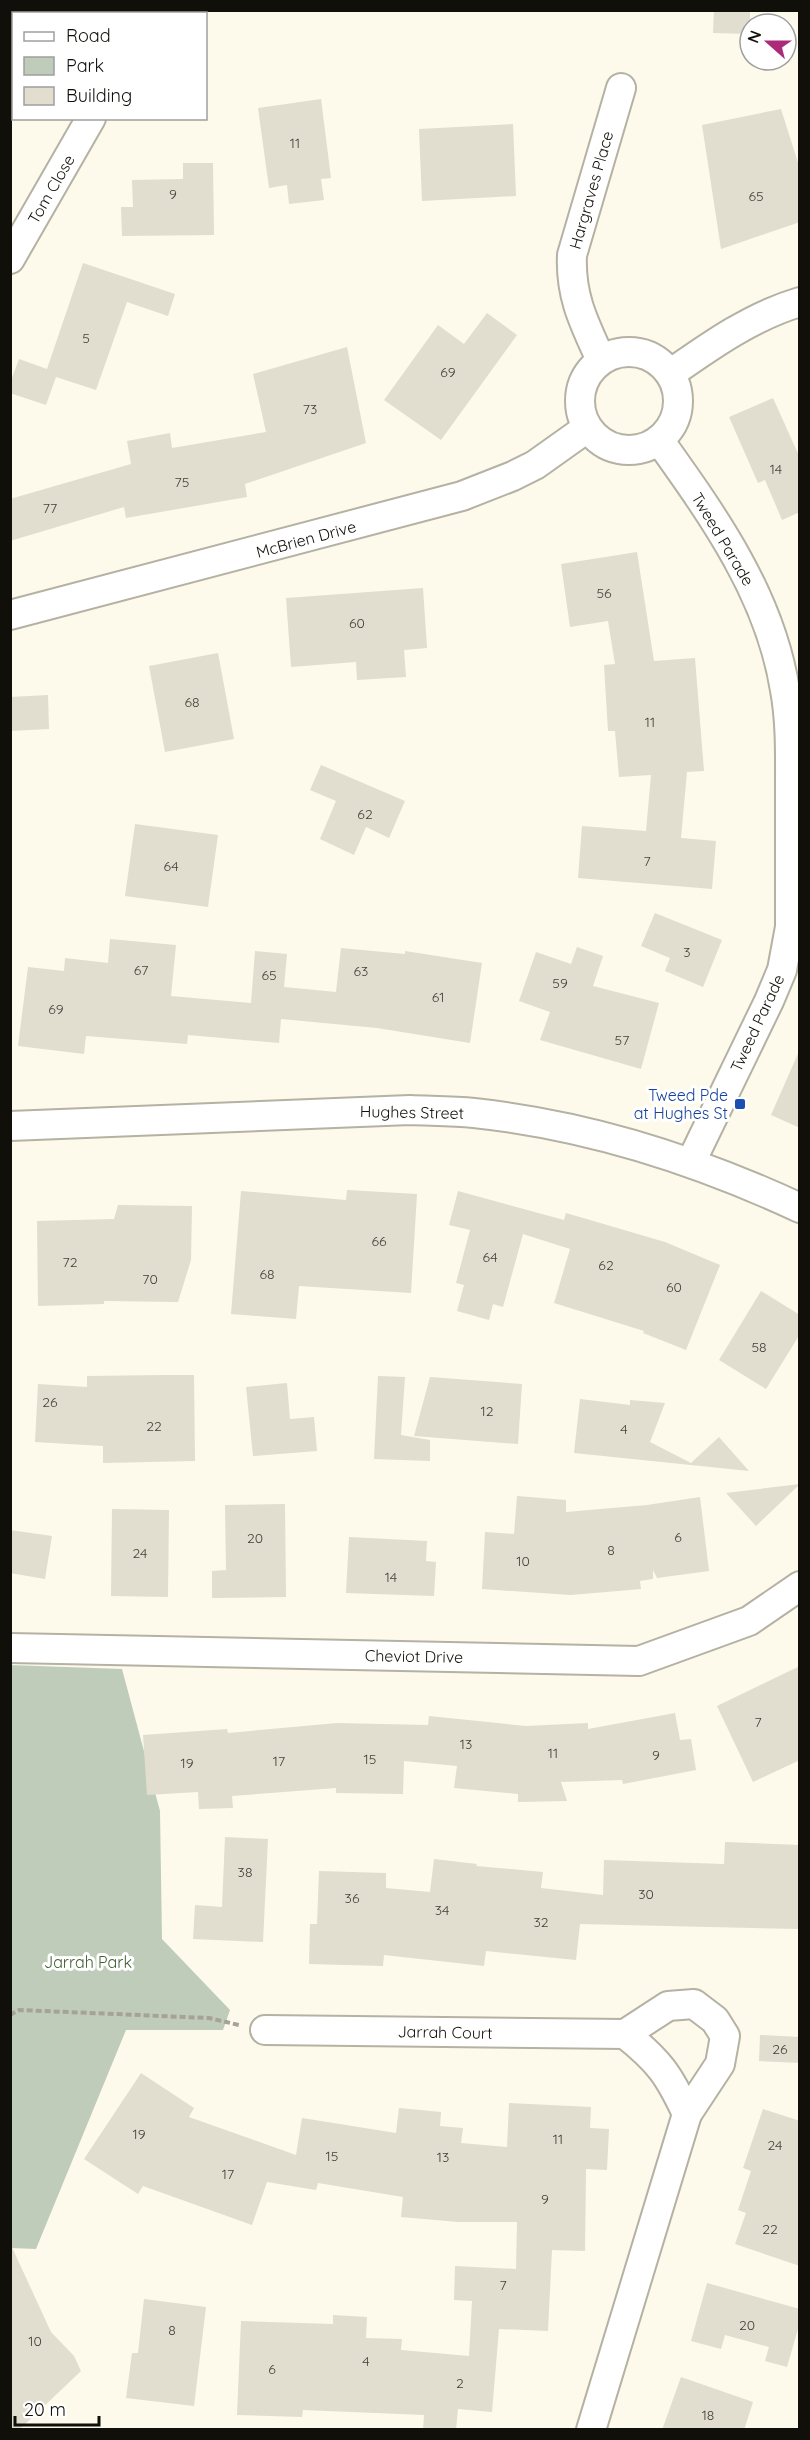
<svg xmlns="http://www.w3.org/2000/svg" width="810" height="2440" font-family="Quicksand,sans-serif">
<rect width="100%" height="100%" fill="#fdfaeb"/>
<!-- green -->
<path fill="#c0ccba" d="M10 1665 122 1669 160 1811 162 1939 230 2010 223 2030H126L36 2249 10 2248Z"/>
<!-- building -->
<g fill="#e1ddcf">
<path d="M714 10H750V34L713 33Z"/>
<path d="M321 99 331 178 321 179 324 200 289 204 287 185 269 188 258 108Z"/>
<path d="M781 109 800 169V222L721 249 702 125Z"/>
<path d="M513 124 516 196 422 201 419 129Z"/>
<path d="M183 163H213L214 235 122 236 121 207H133L132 180 183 179Z"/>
<path d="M83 263 175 294 168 316 127 302 96 390 56 377 46 405 10 393V383L19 359 47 369Z"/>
<path d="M487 313 517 335 441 440 384 400 438 325 464 344Z"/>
<path d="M347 347 366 443 245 484 247 497 126 518 124 507 10 541V499L131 464 127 441 170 433 172 448 266 432 253 374Z"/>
<path d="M773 398 800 458V512L782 520 765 480 758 483 729 417Z"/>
<path d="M637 552 654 661 695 658 704 771 687 772 681 838 716 841 712 889 578 878 582 826 646 831 651 775 619 777 615 731H608L604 665 615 664 608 621 570 627 561 564Z"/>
<path d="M423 588 427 648 404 650 406 677 357 680 356 662 291 667 286 598Z"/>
<path d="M218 653 234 739 165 752 149 666Z"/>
<path d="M48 695 49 729 10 731V697Z"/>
<path d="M321 765 405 801 389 838 366 827 354 855 320 839 336 801 310 790Z"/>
<path d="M135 824 218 835 208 907 125 896Z"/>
<path d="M655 913 722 940 703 987 665 971 670 958 641 946Z"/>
<path d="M110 939 176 945 171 996 251 1003 255 951 287 954 284 987 336 992 341 948 405 954V951L482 963 470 1043 377 1028 281 1019 279 1043 188 1035 187 1044 86 1036 84 1054 18 1046 28 967 64 971 65 958 108 963Z"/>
<path d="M577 947 603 956 593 986 659 1003 641 1069 540 1040 550 1012 519 1001 536 952 571 964Z"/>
<path d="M800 1049V1128L771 1115Z"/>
<path d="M347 1190 417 1194 411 1293 299 1286 296 1319 231 1314 241 1191 346 1200Z"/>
<path d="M458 1191 564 1220 566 1213 665 1242 720 1265 686 1350 643 1333 644 1331 554 1303 570 1249 523 1234 503 1307 493 1304 489 1320 457 1311 464 1285 456 1283 470 1230 449 1225Z"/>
<path d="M118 1205 192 1206 191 1260 178 1302 104 1301V1304L38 1306 37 1221 114 1219Z"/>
<path d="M761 1291 800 1315V1334L766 1389 719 1360Z"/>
<path d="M164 1375H194L195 1461 103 1463V1446L35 1442 38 1384 87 1387V1376Z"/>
<path d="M378 1376 405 1377 401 1435 430 1440V1461L374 1459Z"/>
<path d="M430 1377 522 1384 518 1444 414 1436Z"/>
<path d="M287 1383 290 1419 314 1417 317 1451 253 1456 246 1387Z"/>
<path d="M580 1399 630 1405V1400L665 1403 650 1442 691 1463 719 1437 749 1471 574 1453Z"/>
<path d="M800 1484 756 1526 726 1493Z"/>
<path d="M517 1496 566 1500V1512L647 1505 700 1497 709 1571 657 1578 653 1570V1579L640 1581 641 1589 571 1595 482 1589 485 1532 514 1534Z"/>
<path d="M285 1504 286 1597 212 1598V1571L226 1570 225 1505Z"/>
<path d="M112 1509 169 1510 168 1597 111 1596Z"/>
<path d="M10 1530 52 1536 45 1579 10 1573Z"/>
<path d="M349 1537 427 1541 426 1561 436 1562 434 1596 346 1593Z"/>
<path d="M800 1666V1760L753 1782 717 1706Z"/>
<path d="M675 1713 680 1740 691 1739 696 1770 623 1784 622 1780 561 1782 567 1801 518 1802V1794L454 1788 457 1766 404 1761 403 1794 336 1793V1788L232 1796 233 1808 199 1809 198 1792 147 1795 143 1735 227 1729 228 1733 337 1723 428 1725 429 1716 526 1726 588 1723V1729Z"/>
<path d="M225 1837 268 1839 263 1942 193 1939 195 1905 222 1907Z"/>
<path d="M725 1842 800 1845V1929L580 1924 576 1960 486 1951 484 1966 384 1955 383 1966 309 1964 310 1924H317L319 1871 386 1873V1888L430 1892 434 1859 477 1864 476 1866 543 1872 541 1888 603 1895 604 1860 724 1864Z"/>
<path d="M760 2035 800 2037V2063L759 2061Z"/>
<path d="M141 2073 194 2108 189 2117 296 2155 302 2118 396 2133 399 2108 441 2112 440 2126 463 2128 461 2143 507 2147 509 2103 591 2107 590 2128 609 2129 607 2170 586 2169 585 2251 552 2250 548 2331 499 2329 492 2412 458 2409 456 2430H423L424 2415 303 2410 302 2417 237 2415 241 2321 333 2324V2315L367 2317 366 2338 402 2339 401 2350 469 2356 472 2301 454 2300 455 2266 516 2269 517 2222H458L401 2217 403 2197 318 2183 316 2190 267 2182 252 2225 143 2186 138 2194 84 2159Z"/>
<path d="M763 2109 800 2121V2266L735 2244 746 2213 738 2210 751 2171 743 2168Z"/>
<path d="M10 2243 51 2332 74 2356 81 2371 19 2430H10Z"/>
<path d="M707 2283 800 2309V2322L787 2367 765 2361 769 2347 725 2335 721 2349 691 2341Z"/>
<path d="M144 2299 206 2307 194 2406 126 2398 132 2353H138Z"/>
<path d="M681 2377 753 2402 744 2430H662Z"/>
</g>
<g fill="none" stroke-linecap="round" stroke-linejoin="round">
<!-- minor casing -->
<g stroke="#b5b1a3" stroke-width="32">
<g id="minor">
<path d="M10 259 91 118"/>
<circle cx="629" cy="401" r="49"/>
<path d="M601 360C584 323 570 296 572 255L621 88"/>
<path d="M670 374C710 346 752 316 800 302"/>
<path d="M659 440C714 517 770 595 785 690 791 723 790 757 790 790 790 836 790 881 790 927L782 970 769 1001 691 1162"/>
<path d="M10 615 462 496 513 476 535 465 587 428"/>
<path d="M10 1126 410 1110C431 1111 453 1111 474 1113 587 1125 697 1160 800 1208"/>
<path d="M10 1648 639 1661 749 1621 800 1586"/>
<path d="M265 2030 625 2034C659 2061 669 2075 687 2114L591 2430"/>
<path d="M625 2034 668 2006 694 2004 715 2020 725 2036 720 2064 687 2114"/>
</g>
</g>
<!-- path -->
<path stroke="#a5a398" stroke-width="4" stroke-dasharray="6 3" stroke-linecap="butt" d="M10 2015 19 2010 209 2018 239 2025"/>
<!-- minor -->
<use href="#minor" stroke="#fff" stroke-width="28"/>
</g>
<!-- markers -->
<rect fill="#1a4fb4" stroke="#fff" stroke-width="2" x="734" y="1098" width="12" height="12" rx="3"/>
<g text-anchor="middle" stroke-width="6" stroke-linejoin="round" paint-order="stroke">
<!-- number labels -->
<g font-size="14" fill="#44423b">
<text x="295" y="148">11</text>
<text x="173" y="199">9</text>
<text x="756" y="201">65</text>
<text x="86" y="343">5</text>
<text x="448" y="377">69</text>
<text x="310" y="414">73</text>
<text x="776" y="474">14</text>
<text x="182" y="487">75</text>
<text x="50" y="513">77</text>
<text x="604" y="598">56</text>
<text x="357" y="628">60</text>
<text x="192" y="707">68</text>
<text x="650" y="727">11</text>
<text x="365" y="819">62</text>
<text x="647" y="866">7</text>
<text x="171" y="871">64</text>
<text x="687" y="957">3</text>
<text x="141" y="975">67</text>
<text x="361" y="976">63</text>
<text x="269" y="980">65</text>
<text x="560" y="988">59</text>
<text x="438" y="1002">61</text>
<text x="56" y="1014">69</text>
<text x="622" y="1045">57</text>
<text x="379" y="1246">66</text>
<text x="490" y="1262">64</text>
<text x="70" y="1267">72</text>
<text x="606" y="1270">62</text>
<text x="267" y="1279">68</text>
<text x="150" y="1284">70</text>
<text x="674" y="1292">60</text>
<text x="759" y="1352">58</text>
<text x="50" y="1407">26</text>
<text x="487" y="1416">12</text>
<text x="154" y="1431">22</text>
<text x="624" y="1434">4</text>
<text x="678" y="1542">6</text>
<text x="255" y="1543">20</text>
<text x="611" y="1555">8</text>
<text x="140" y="1558">24</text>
<text x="523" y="1566">10</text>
<text x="391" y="1582">14</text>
<text x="758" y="1727">7</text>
<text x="466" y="1749">13</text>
<text x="553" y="1758">11</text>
<text x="656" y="1760">9</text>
<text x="370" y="1764">15</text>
<text x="279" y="1766">17</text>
<text x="187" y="1768">19</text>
<text x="245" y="1877">38</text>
<text x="646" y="1899">30</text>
<text x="352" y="1903">36</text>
<text x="442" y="1915">34</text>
<text x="541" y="1927">32</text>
<text x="780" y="2054">26</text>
<text x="139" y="2139">19</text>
<text x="558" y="2144">11</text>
<text x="775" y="2150">24</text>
<text x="332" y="2161">15</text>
<text x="443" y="2162">13</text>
<text x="228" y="2179">17</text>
<text x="545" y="2204">9</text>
<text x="770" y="2234">22</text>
<text x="503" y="2290">7</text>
<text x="747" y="2330">20</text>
<text x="172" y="2335">8</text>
<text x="35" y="2346">10</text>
<text x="366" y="2366">4</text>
<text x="272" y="2374">6</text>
<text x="460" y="2388">2</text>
<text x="708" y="2420">18</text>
</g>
<!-- street labels -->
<g font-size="16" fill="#100f0a" stroke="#fff">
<text transform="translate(51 189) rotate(-60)" y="6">Tom Close</text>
<text transform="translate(591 190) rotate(-74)" y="6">Hargraves Place</text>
<text transform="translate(306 539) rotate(-15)" y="6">McBrien Drive</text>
<text transform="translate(723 539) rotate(59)" y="6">Tweed Parade</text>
<text transform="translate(757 1023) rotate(-65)" y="6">Tweed Parade</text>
<text transform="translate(412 1112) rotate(1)" y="6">Hughes Street</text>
<text transform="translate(414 1656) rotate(1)" y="6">Cheviot Drive</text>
<text transform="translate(445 2032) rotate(1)" y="6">Jarrah Court</text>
</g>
<!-- transit labels -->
<g font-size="16" fill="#164399" stroke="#fff" text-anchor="end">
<text x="728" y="1101">Tweed Pde<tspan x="728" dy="18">at Hughes St</tspan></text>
</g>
<!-- park labels -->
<g font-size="16" fill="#455f35" stroke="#fff">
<text x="88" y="1968">Jarrah Park</text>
</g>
</g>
<!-- border -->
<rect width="810" height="2440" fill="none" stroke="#100f0a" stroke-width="24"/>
<!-- legend -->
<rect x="12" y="12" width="195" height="108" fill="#ffffff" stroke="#9f9f9d" stroke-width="1.5"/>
<rect x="24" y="32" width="30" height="9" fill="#ffffff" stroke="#9f9f9d" stroke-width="1.5"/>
<text x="66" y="42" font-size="18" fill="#100f0a">Road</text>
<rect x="24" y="57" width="30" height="18" fill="#c0ccba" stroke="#9f9f9d" stroke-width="1.5"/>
<text x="66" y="72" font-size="18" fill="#100f0a">Park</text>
<rect x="24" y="87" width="30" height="18" fill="#e1ddcf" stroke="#9f9f9d" stroke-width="1.5"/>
<text x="66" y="102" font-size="18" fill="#100f0a">Building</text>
<!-- north arrow -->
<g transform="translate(768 42) rotate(291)"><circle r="28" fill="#ffffff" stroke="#9f9f9d" stroke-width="1.5"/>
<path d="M0-4.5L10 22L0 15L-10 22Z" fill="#ac2b78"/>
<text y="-9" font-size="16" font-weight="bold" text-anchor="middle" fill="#100f0a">N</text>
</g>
<!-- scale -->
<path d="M15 2416v9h84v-9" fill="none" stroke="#100f0a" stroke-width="3"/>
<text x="24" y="2416" font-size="18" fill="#100f0a" stroke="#ffffff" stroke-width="4.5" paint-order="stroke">20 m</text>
</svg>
